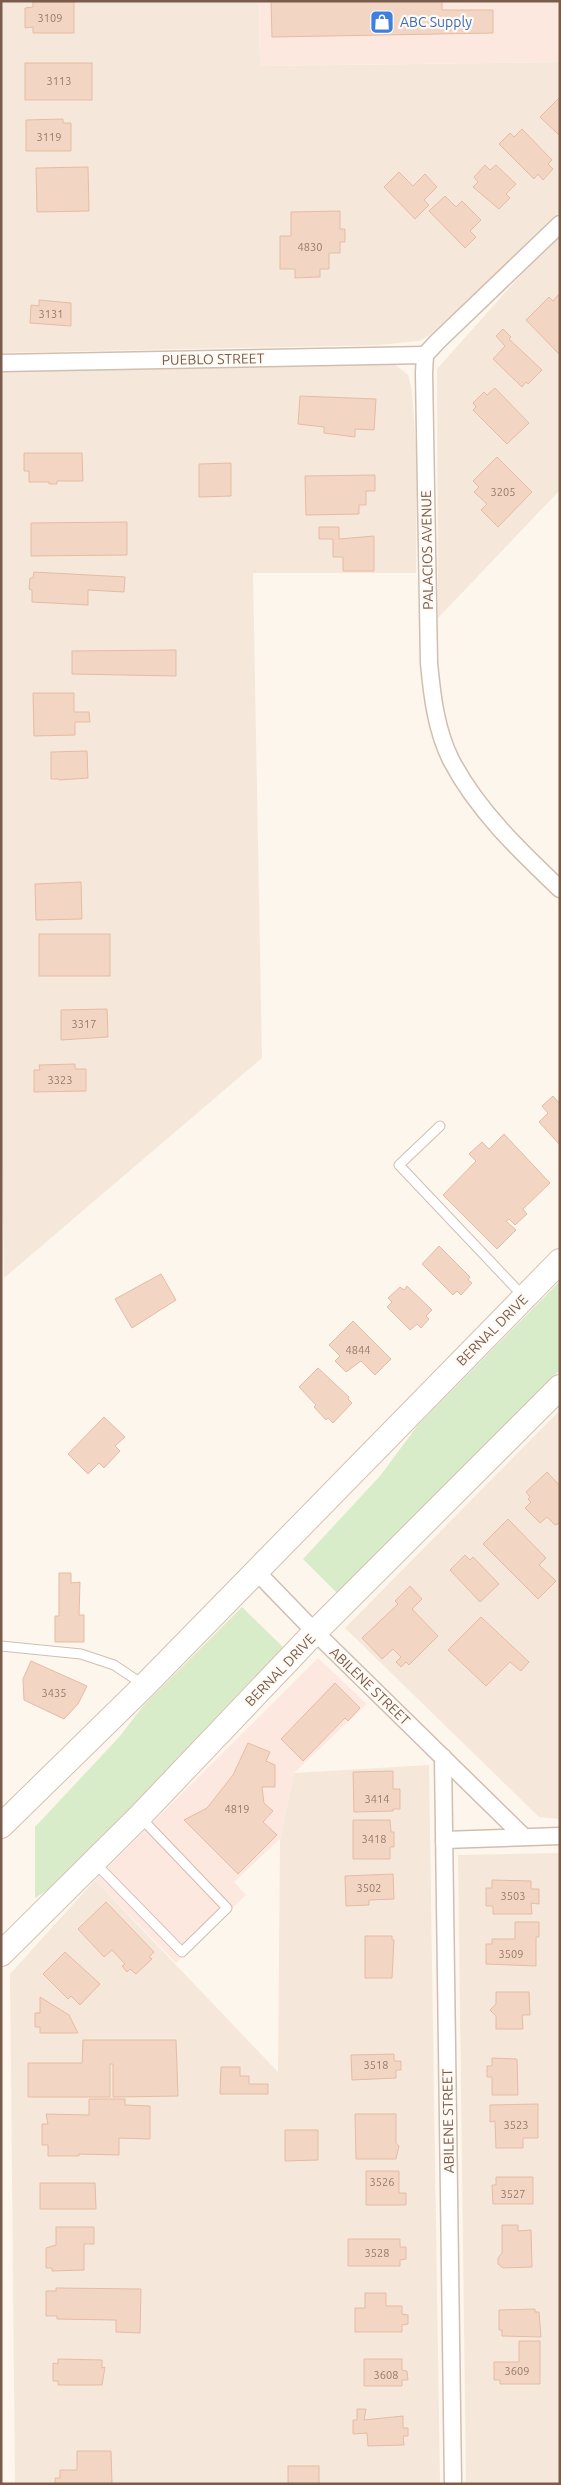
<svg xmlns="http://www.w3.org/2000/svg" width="561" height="2485" font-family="Ubuntu,sans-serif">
<rect width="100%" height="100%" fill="#fdf6ec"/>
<!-- residential -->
<g fill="#f5e8da">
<path d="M1 1H259L260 66 560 62V212L514 260 444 327 419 341 379 345 1 353Z"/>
<path d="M560 231V490L438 618 437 369Z"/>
<path d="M304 363 396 365 408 375 412 391 417 464 416 573H253L262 1058 4 1278 1 1097V372Z"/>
<path d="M560 1410V1819L539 1817 345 1628Z"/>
<path d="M429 1765 440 2484H15L10 1974 95 1880 278 2072 280 1839 294 1773Z"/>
<path d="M560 1853V2484H466L458 1855Z"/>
</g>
<!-- commercial -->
<g fill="#fde8e0">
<path d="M259 1H560V62L260 66Z"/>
<path d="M318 1658 367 1704 294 1773 280 1839 234 1882 246 1895 176 1963 95 1880Z"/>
</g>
<!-- green -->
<g fill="#d8ecc9">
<path d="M560 1281V1370L338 1594 303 1559 380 1476 418 1425Z"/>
<path d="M242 1607 284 1648 277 1660 51 1888 35 1898V1827L120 1736 144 1705Z"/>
</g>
<!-- building -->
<g fill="#f3d5c3" stroke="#e6bba3">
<path d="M271 1H442V10H493V33L272 37Z"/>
<path d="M33 2H74V33H33V27L25 28V8L33 7Z"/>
<rect x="25" y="63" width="67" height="37"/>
<path d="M560 97V136L540 117Z"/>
<path d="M63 119V123H71V151H26V120Z"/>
<path d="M522 129 552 160 548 164 553 169 543 180 538 174 534 179 499 144 510 133 514 137Z"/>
<path d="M485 165 490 170 496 165 516 184 506 194 510 198 499 209 473 187 478 182 474 177Z"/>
<path d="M88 167 89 211 37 212 36 168Z"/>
<path d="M399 172 413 186 425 174 437 187 424 200 429 205 415 219 384 187Z"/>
<path d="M445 196 456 207 462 201 481 220 470 231 476 237 465 248 429 211Z"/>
<path d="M340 211V229H345V242H340V253H329V269H320V277L295 278V269H280V236H291V212Z"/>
<path d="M560 293V355L526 320 549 297 553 301Z"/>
<path d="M39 300 71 303V326L30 323 31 305 39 306Z"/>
<path d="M503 329 511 337 509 339 542 370 528 384 526 382 522 387 493 359 505 346 496 336Z"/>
<path d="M495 388 529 423 507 444 473 410 476 407 473 403 484 392 487 395Z"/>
<path d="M300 396 376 399 374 430 355 429V437L324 433V427L298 424Z"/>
<path d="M24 453H82L83 481H57V484H49V482H29V471H24Z"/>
<path d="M497 457 532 492 498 527 481 510 487 504 474 492 479 487 473 481Z"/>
<path d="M231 463V496L199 497V464Z"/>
<path d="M375 475V491H366V505H359V514L306 515 305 476Z"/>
<path d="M127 522V555L31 556V523Z"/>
<path d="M319 527H339V539L374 536V571H343V557H333V539H319Z"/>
<path d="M34 572 125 577 124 592 88 590V605L32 602V590L29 589 30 578H33Z"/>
<path d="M176 650V676L72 674V651Z"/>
<path d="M33 693H74V712H89L90 722H75V735L34 736Z"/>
<path d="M87 751 88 778 59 780V779H51V752Z"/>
<path d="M81 882 82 919 36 920 35 884Z"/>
<rect x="39" y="934" width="71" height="42"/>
<path d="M107 1009 108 1037 61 1040V1010Z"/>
<path d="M75 1064V1069H86V1091L34 1092V1070H40L39 1065Z"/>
<path d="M553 1096 560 1104V1145L539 1122 548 1113 542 1106Z"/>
<path d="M504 1134 550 1183 523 1209 527 1214 515 1225 509 1219 506 1221 516 1230 497 1249 443 1195 476 1161 469 1154 482 1142 489 1149Z"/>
<path d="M439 1246 470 1277 468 1280 472 1283 461 1295 457 1291 453 1295 422 1264Z"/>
<path d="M161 1274 176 1300 132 1328 115 1299Z"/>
<path d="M407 1286 432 1310 426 1316 429 1319 421 1328 417 1324 410 1330 387 1307 392 1302 388 1298 400 1287 404 1290Z"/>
<path d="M353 1321 391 1359 375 1375 361 1361 346 1372 335 1361 340 1356 329 1345Z"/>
<path d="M318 1368 349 1397 348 1399 352 1403 333 1423 328 1418 326 1420 314 1407 316 1405 299 1387Z"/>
<path d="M104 1417 125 1437 115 1446 120 1451 104 1468 99 1463 88 1474 68 1454Z"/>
<path d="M547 1472 560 1486V1523L555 1525 547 1517 540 1523 525 1508 531 1502 528 1499 530 1497 526 1492Z"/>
<path d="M508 1519 546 1558 539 1565 556 1581 538 1599 483 1544Z"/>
<path d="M465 1555 470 1560 473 1557 499 1584 480 1602 450 1570Z"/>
<path d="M59 1573H71V1583L80 1582 79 1615H84V1642H55V1616H59Z"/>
<path d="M410 1586 422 1599 412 1609 438 1636 409 1665 406 1662 401 1667 396 1662 401 1657 393 1649 382 1659 362 1638 398 1604 395 1601Z"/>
<path d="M481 1617 529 1662 521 1671 510 1662 486 1686 448 1650Z"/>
<path d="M31 1661 87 1686 78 1704 64 1719 24 1700 23 1679Z"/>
<path d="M335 1683 360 1708 348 1721 345 1718 303 1761 281 1739Z"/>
<path d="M248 1743 270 1752 266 1761 275 1765V1787H262L264 1803 273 1811 263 1822 277 1835 238 1874 184 1820 207 1808 233 1775Z"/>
<path d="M393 1771V1789H400V1809H393V1811L354 1812 353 1772Z"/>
<path d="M353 1820H390L391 1832H394V1847H390V1859H353Z"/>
<path d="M393 1874 394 1899 369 1900V1905L346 1906 345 1876Z"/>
<path d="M492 1880 531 1881V1889H539V1904L531 1903 532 1914H493V1906H486V1888H492Z"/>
<path d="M106 1902 154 1952 149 1957 152 1959 136 1974 130 1969 127 1972 122 1966 125 1964 112 1950 104 1957 78 1929Z"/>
<path d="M515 1922H539V1937H536V1966L486 1964V1944H492V1939H515Z"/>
<path d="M365 1936H392V1940H394L392 1978H365Z"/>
<path d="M65 1952 100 1984 80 2005 71 1996 68 1999 43 1974Z"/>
<path d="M496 1992H529L530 2015H522L523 2029H496V2016L490 2010 496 2004Z"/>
<path d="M40 1997 69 2015 78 2033H40V2027H35V2013H40Z"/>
<path d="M83 2040H176L178 2096 113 2097V2064H110V2097H28V2063H82Z"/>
<path d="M394 2054V2061H401V2070H396V2078L352 2080 351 2055Z"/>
<path d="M492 2058 517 2059 518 2095H492V2077H487V2066H492Z"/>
<path d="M221 2067H240V2076H249V2084H268V2094H220Z"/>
<path d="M89 2099H125V2105L150 2106V2139L119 2138V2155L79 2154V2156H48V2145H42V2124H48L46 2114 89 2115Z"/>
<path d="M538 2104V2138H523V2148H496L495 2121 490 2122V2105Z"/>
<path d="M355 2114H396V2143L399 2146 396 2159H356Z"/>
<path d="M285 2130H318V2160L285 2161Z"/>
<path d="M366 2171H399V2193H406V2205H366Z"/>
<path d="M496 2177H533V2204H493L492 2185H496Z"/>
<path d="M40 2183H95L96 2209H40Z"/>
<path d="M502 2225H518V2231L531 2230 532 2267 503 2268 498 2264V2258L502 2253Z"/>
<path d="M56 2227H94V2244H84V2270L52 2271V2268H46V2248L56 2245Z"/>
<path d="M348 2239H400V2247H406V2259L400 2260V2266H348Z"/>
<path d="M56 2288 141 2289 140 2333 116 2332V2320L57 2319V2316H46V2291H56Z"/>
<path d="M365 2293H386V2306H402V2314L408 2315V2324L402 2325V2332H355V2308H365Z"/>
<path d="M535 2309V2312H539L541 2337 502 2336V2330H499V2310Z"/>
<path d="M519 2341H540V2384H500V2380H494V2362H519Z"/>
<path d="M58 2359 102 2360V2368L105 2367 102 2385H58V2381H53V2363L58 2364Z"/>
<path d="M364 2359H402V2370L407 2371 408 2380H402V2386H364Z"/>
<path d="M357 2409H366L364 2420 403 2416V2428H408V2436H403L404 2445 368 2446 367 2433 353 2434V2420H357Z"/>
<path d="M77 2451H111L112 2484H55V2478H60V2470H77Z"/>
<rect x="288" y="2466" width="31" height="18"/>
</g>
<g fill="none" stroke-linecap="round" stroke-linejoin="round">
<!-- lane casing -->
<g stroke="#d1beb0" stroke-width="11">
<g id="lane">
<path d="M440 1126 399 1165 524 1297"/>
<path d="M1 1646 81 1654 114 1665 144 1685"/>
<path d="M95 1863 182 1952 227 1908 141 1818"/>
</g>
</g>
<!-- street casing -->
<g stroke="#d1beb0" stroke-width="19">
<g id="street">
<path d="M560 224 437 342 425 355 424 373 429 663C432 695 436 730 451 760 477 810 519 850 560 889"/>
<path d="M1 363 425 355"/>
<path d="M255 1570 315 1632 524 1837"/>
<path d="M443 1757 453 2484"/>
<path d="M444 1840 560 1836"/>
</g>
</g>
<!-- secondary casing -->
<g stroke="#d6c0b0" stroke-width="26">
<g id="secondary">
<path d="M1 1826 144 1686 560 1261"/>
<path d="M1 1954 140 1816 315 1632 560 1387"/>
</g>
</g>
<!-- lane -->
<use href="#lane" stroke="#fff" stroke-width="9"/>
<!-- street -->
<use href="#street" stroke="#fff" stroke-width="16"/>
<!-- secondary -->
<use href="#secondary" stroke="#fff" stroke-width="24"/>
</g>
<!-- icons -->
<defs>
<g id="shop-square" transform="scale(1.25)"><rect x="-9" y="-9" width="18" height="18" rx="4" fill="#3f7fe0" stroke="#fffaf3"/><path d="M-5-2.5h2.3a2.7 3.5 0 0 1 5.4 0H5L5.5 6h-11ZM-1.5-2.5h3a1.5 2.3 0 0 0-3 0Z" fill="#fff"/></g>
</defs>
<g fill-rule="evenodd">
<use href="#shop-square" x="382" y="22"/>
</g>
<g text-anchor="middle" stroke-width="4.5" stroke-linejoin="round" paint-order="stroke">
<!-- number labels -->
<g font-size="11" fill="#987a6a">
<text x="50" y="22">3109</text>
<text x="59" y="85">3113</text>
<text x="49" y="141">3119</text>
<text x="310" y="251">4830</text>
<text x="51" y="318">3131</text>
<text x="503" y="496">3205</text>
<text x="84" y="1028">3317</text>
<text x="60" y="1084">3323</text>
<text x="358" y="1354">4844</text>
<text x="54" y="1697">3435</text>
<text x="377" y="1803">3414</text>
<text x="237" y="1813">4819</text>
<text x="374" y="1843">3418</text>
<text x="369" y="1892">3502</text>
<text x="513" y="1900">3503</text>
<text x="511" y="1958">3509</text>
<text x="376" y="2069">3518</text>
<text x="516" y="2129">3523</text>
<text x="382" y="2186">3526</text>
<text x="513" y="2198">3527</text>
<text x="377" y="2257">3528</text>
<text x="517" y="2375">3609</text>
<text x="386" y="2379">3608</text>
</g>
<!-- shop labels -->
<g font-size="14" fill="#366cbe" stroke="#fffaf3" text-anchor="start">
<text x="400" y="27">ABC Supply</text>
</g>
<!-- street labels -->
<g font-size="14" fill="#7a5c4d" stroke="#fffaf3">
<text transform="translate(213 359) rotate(-1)" y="5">PUEBLO STREET</text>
<text transform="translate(427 550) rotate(-91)" y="5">PALACIOS AVENUE</text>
<text transform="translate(492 1330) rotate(-45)" y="5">BERNAL DRIVE</text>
<text transform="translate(280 1670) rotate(-46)" y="5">BERNAL DRIVE</text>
<text transform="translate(370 1686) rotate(44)" y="5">ABILENE STREET</text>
<text transform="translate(448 2121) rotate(-91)" y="5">ABILENE STREET</text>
</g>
</g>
<!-- border -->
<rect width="561" height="2485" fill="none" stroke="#7a5c4d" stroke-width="5"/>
</svg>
